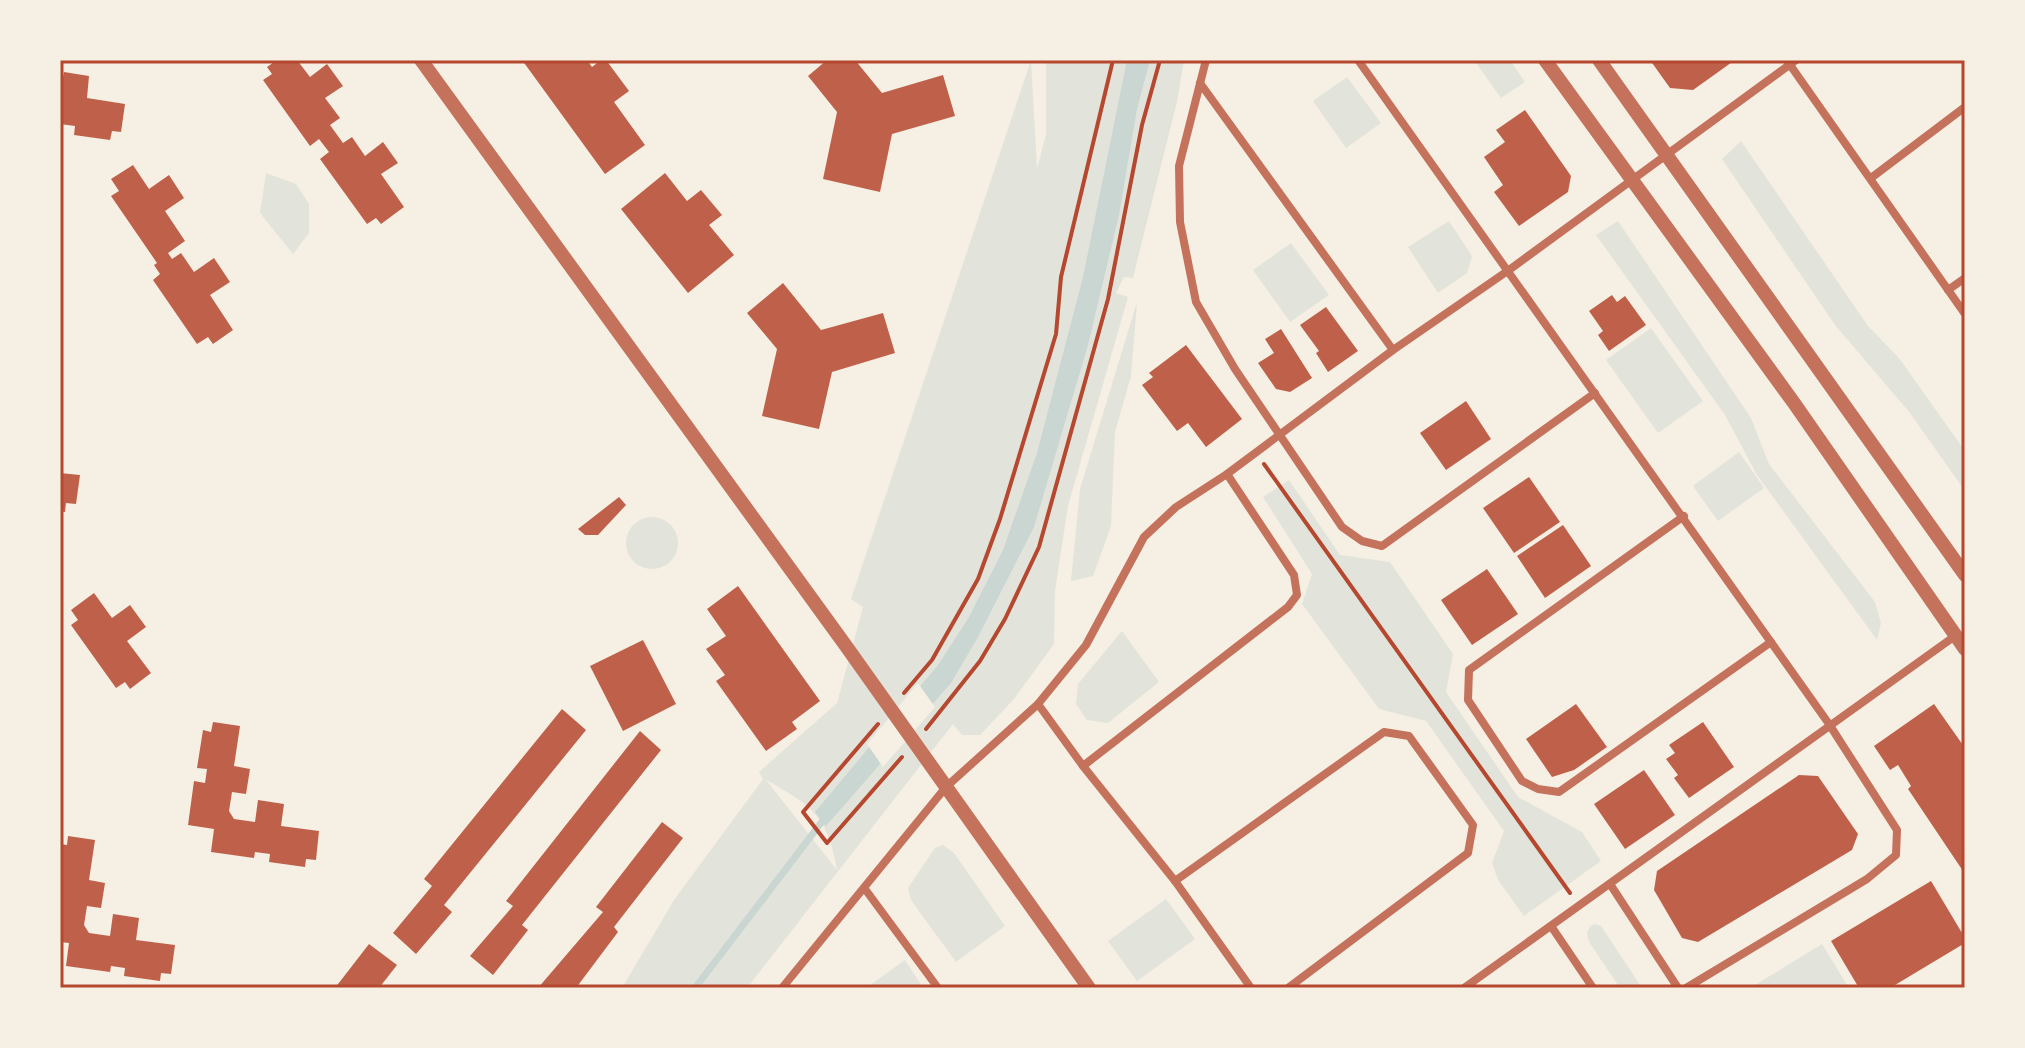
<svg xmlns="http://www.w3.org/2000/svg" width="2025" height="1048" font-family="'Source Sans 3',sans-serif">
<rect width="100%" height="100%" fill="#f6efe4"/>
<!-- green -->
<g fill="#e2e4dc" fill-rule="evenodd">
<path d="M1031 60 1037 169 1046 134V60H1184L1177 102 1133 278 1124 277 1116 293 1128 297 1068 506 1055 591 1054 644 1014 699 980 735H962L953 724 747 988H622L674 900 763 779 759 772 837 703 863 607 851 599ZM766 780C812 805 828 817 837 870Z"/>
<path d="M1474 60H1510L1525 82 1501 98Z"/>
<path d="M1347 77 1381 123 1346 148 1313 101Z"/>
<path d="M1741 141 1868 326 1899 358 1965 451V491L1910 413 1835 325 1722 159Z"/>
<path d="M266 173 296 184 309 204V233L293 254 260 213Z"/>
<path d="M1449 221 1472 256 1467 273 1438 293 1408 247Z"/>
<path d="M1618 221 1751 418 1769 464 1875 602 1881 623 1877 640 1757 475 1725 415 1596 235Z"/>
<path d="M1291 243 1329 295 1290 322 1253 270Z"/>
<path d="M1137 302 1131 376 1115 432 1111 526 1093 576 1071 581 1080 489Z"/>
<path d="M1651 328 1703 401 1658 433 1606 360Z"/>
<path d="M1739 452 1764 488 1718 521 1693 486Z"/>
<path d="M1289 480 1340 555 1390 562 1453 654 1446 692 1518 797 1582 832 1601 861 1524 916 1498 880 1492 863 1504 831 1426 721 1379 709 1302 604 1312 574 1263 497Z"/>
<circle cx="652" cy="543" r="26"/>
<path d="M1122 631 1159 682 1108 723 1087 720 1076 704 1078 684Z"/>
<path d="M943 845 954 853 1005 926 956 962 911 900 908 888 935 848Z"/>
<path d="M1166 899 1195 939 1137 981 1108 941Z"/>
<path d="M1595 924 1601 926 1642 988H1620L1589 942 1587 933 1590 926Z"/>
<path d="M1822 944 1849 988H1750Z"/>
<path d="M905 960 923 988H866Z"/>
</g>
<!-- water -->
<path fill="#c9d6d2" d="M1127 60H1150L1137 109 1119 215 1088 345 1034 527 978 637 951 683 826 826 815 812 938 665 969 617 1003 550 1037 453 1083 277Z"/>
<!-- pier -->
<path fill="#f6efe4" d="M918 683 935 707 883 767 867 744Z"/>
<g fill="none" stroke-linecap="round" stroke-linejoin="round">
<!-- stream -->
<path stroke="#c9d6d2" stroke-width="7" d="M695 988 827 815"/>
</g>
<!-- building -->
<g fill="#bf614a">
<path d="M277 60H297L310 77 327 64 343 86 325 98 340 118 330 125 343 143 352 137 365 156 383 142 398 163 381 174 404 207 381 224 376 218 367 224 320 159 329 152 319 139 310 146 263 80 272 74 267 67Z"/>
<path d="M522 60H587L592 67 601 60H606L629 91 614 102 645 145 605 174Z"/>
<path d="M827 60H855L882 93 943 75 955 116 892 134 880 192 823 179 837 112 808 76Z"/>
<path d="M1650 60H1735L1693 90 1670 88Z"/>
<path d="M64 72 89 76 87 98 125 104 121 132 112 131 110 140 74 135 75 126 60 124V94Z"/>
<path d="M1525 110 1571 176 1568 192 1519 226 1494 192 1503 185 1484 157 1505 142 1496 130Z"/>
<path d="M133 165 149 189 169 175 184 198 165 211 185 241 168 253 172 259 181 253 194 272 214 258 230 282 210 295 233 330 213 344 208 337 197 344 153 280 160 274 154 265 157 263 111 196 119 191 111 179Z"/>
<path d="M665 173 687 201 701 190 722 215 709 225 734 255 688 293 621 209Z"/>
<path d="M783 283 821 330 883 313 895 353 832 372 819 429 762 416 777 349 747 313Z"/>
<path d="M1612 295 1617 302 1625 296 1646 325 1609 351 1598 335 1603 331 1589 311Z"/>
<path d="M1326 307 1358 351 1328 372 1316 353 1319 351 1300 325Z"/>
<path d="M1281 329 1312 378 1290 392 1276 389 1258 363 1274 353 1265 339Z"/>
<path d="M1186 345 1242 419 1206 447 1188 423 1177 431 1142 385 1153 377 1149 373Z"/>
<path d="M1466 401 1491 439 1446 470 1420 433Z"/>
<path d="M60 473 80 475 76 504 66 503 65 512 60 511Z"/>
<path d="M1529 477 1560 522 1514 553 1483 508Z"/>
<path d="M619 497 626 505 598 535H585L578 529Z"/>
<path d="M1563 525 1591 566 1545 598 1517 556Z"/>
<path d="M1487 569 1518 614 1472 645 1441 600Z"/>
<path d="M738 586 820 701 792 722 797 729 766 751 716 681 725 675 706 649 726 636 707 609Z"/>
<path d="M94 593 112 618 130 605 146 627 127 641 151 673 130 689 125 682 116 688 71 625 78 620 71 610Z"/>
<path d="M643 640 676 704 623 731 590 666Z"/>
<path d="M1576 704 1607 747 1574 770 1552 777 1526 739Z"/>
<path d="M1934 704 1965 748V874L1908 789 1911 786 1898 765 1890 770 1874 746Z"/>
<path d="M562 709 586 730 444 905 452 912 416 954 393 933 432 886 424 879Z"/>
<path d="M213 722 240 726 234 766 250 769 246 794 232 792 229 811 234 819 255 822 258 800 284 804 281 826 319 831 316 860 306 859 305 867 269 862 270 854 255 852 254 858 211 852 214 829 188 825 194 781 205 783 207 769 197 768 203 730 211 732Z"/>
<path d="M1703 722 1734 767 1689 798 1674 778 1678 775 1666 759 1675 753 1669 745Z"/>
<path d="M640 731 661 750 522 925 528 930 493 975 470 956 513 906 506 901Z"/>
<path d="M1644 770 1675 815 1625 849 1594 804Z"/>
<path d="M1799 775 1818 776 1858 834 1852 850 1698 942 1682 938 1654 890 1657 871Z"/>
<path d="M662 822 683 838 614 927 618 932 576 988H538L603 912 596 907Z"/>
<path d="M68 836 95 840 89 880 105 883 101 908 87 906 84 925 89 933 110 936 113 914 139 918 136 940 175 945 171 974 161 973 160 981 124 976 125 968 111 966 110 972 66 966 69 943 60 942V844L67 845Z"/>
<path d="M1931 881 1965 938V943L1890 988H1859L1831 941Z"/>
<path d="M369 944 397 965 379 988H335Z"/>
</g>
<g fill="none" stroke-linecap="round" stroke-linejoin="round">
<!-- path -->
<g stroke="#b5482f" stroke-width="4">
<path d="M1264 464 1570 893"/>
<path d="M904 693 932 660 978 579 1000 519 1056 334 1061 277 1113 60"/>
<path d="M878 724 803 812 827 843 902 757"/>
<path d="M926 729 980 661 1005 619 1039 547 1108 299 1142 125 1160 60"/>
</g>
<!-- minor -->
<g stroke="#c5725c" stroke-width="8">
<path d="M1206 60 1179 166 1180 222 1196 302 1235 369 1342 527 1362 541 1382 546 1595 393"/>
<path d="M1358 60 1829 724 1897 830 1896 855 1867 879 1686 988"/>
<path d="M1788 62 1965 314"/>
<path d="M1200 83 1393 350"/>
<path d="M1871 178 1965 107"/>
<path d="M1948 290 1965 278"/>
<path d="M1684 516 1469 670 1468 700 1522 781 1538 789 1559 792 1771 642"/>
<path d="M1038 704 1083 766 1288 607 1297 595 1294 575 1227 474"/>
<path d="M1083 766 1175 881 1251 988"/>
<path d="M1175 881 1384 732 1409 736 1473 825 1468 853 1288 988"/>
<path d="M1610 884 1678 988"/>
<path d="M865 889 938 988"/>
<path d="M1551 926 1593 988"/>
<path d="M782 988 946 787 1038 704 1086 645 1144 537 1176 507 1227 474 1393 350 1509 270 1796 60"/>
<path d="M1464 988 1955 636"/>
</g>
<!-- tertiary -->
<g stroke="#c5725c" stroke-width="14">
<path d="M421 60 846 646 1089 988"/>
<path d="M1545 60 1794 403 1965 649"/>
<path d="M1599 60 1965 575"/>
</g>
</g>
<!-- border -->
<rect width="2025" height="1048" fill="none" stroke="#f6efe4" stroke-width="124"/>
<rect x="62" y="62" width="1901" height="924" fill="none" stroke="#b5482f" stroke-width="3"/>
</svg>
